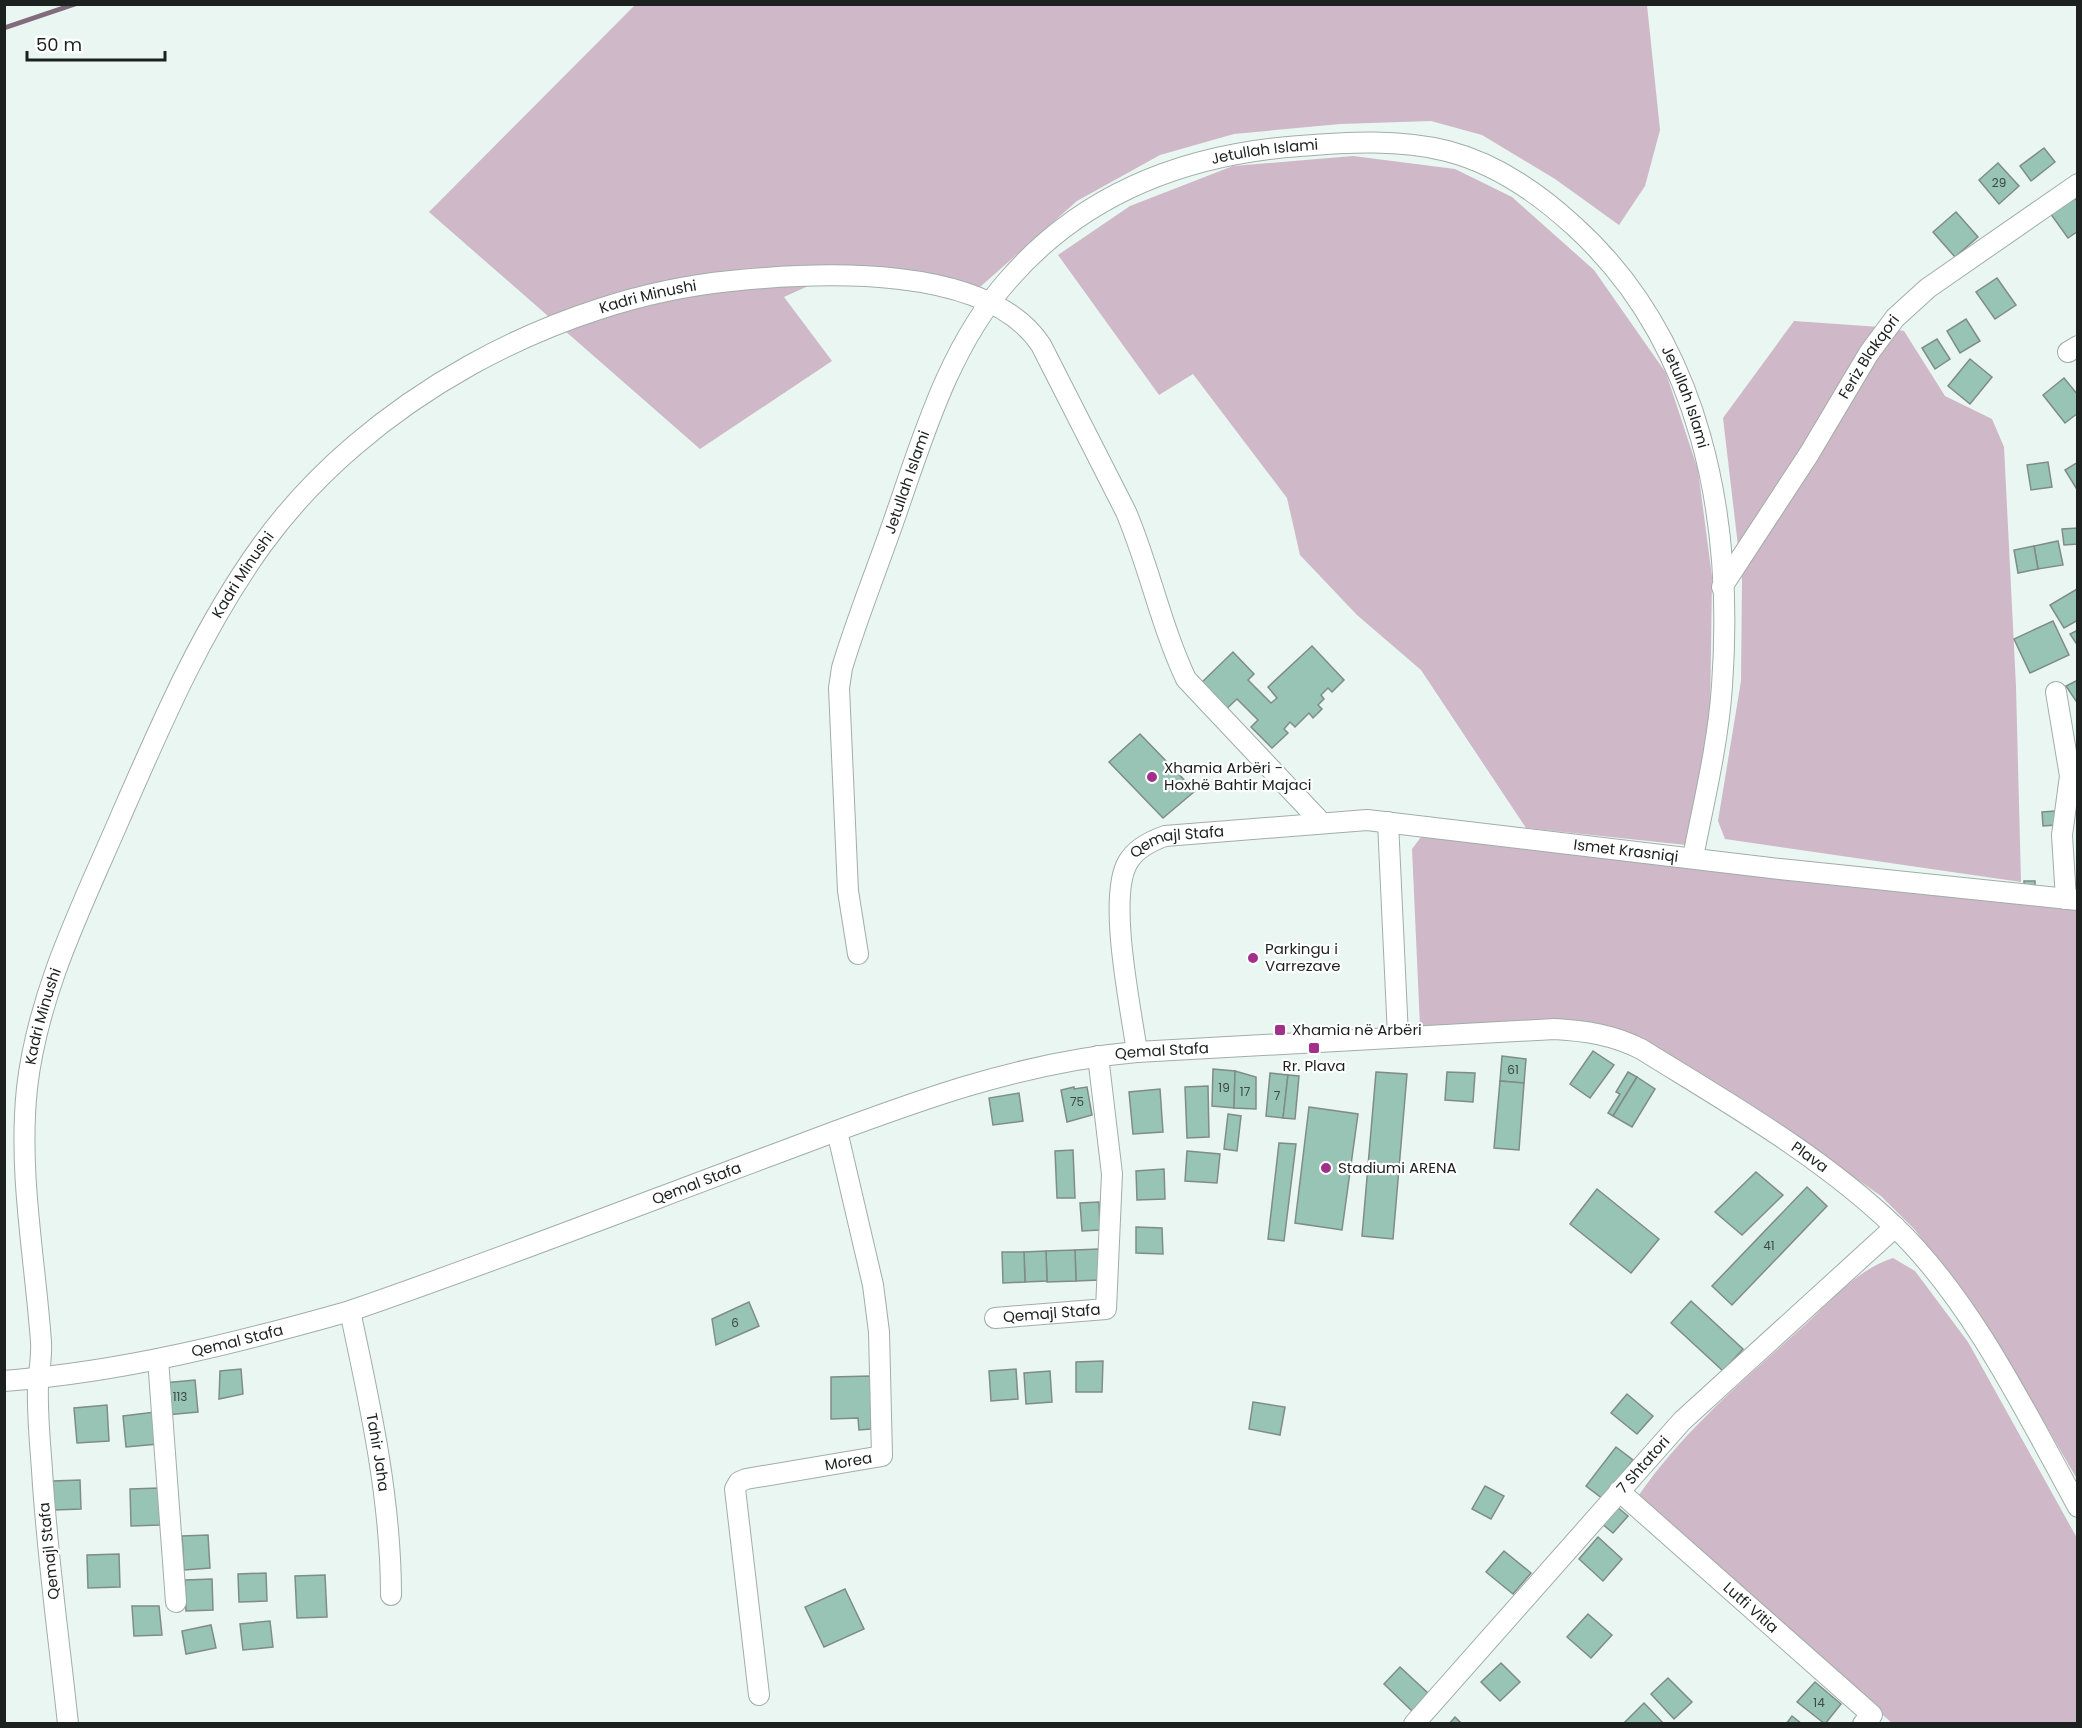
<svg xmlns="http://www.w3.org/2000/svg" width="2082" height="1728" font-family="Poppins,sans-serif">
<rect width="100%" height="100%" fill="#e9f6f1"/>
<!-- green -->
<g fill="#cfb8c8">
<path d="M635 5H1647L1660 130 1645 186 1619 225 1555 179 1482 135 1431 121 1340 124 1234 134 1160 155 1077 201 980 287 852 266 784 297 832 361 700 449 429 212Z"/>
<path d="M1353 156 1455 169 1512 197 1594 270 1666 373 1698 470 1712 577 1710 718 1686 845 1526 828 1421 670 1357 615 1300 555 1287 498 1193 374 1159 395 1058 255 1130 206 1233 166Z"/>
<path d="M1794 321 1880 327 1904 331 1945 396 1992 419 2004 447 2016 687 2021 882 1725 839 1718 821 1741 681 1742 580 1723 418Z"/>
<path d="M1421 837 2077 907V1479L1993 1334 1915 1230 1881 1196 1750 1104 1635 1036 1609 1026 1575 1021 1420 1026 1412 849Z"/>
<path d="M1893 1258 1915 1271 1968 1342 2077 1538V1723H1892L1750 1601 1639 1495C1684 1430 1747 1377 1806 1324 1832 1300 1858 1269 1893 1258Z"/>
</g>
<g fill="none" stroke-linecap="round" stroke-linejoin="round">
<!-- stream -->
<path stroke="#826c7c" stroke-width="5" d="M4 28 75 4"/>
</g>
<!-- building -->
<g fill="#97c4b4" stroke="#808c88" stroke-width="1.5">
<path d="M2044 148 2055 162 2031 181 2020 166Z"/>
<path d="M1998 163 2019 186 1999 204 1979 180Z"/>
<path d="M2074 197 2078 202V231L2068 238 2050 213Z"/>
<path d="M1956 212 1978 237 1955 257 1933 232Z"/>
<path d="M1997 278 2016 305 1995 319 1976 292Z"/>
<path d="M1966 319 1980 341 1960 353 1947 331Z"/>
<path d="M1937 339 1950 359 1935 369 1922 348Z"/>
<path d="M1970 359 1992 377 1970 404 1948 386Z"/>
<path d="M2064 378 2078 395V413L2065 423 2043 395Z"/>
<path d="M2048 462 2052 487 2031 490 2027 465Z"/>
<path d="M2078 462V491L2065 470Z"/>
<path d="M2078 528V544L2064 545 2062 529Z"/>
<path d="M2058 541 2063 565 2038 569 2034 546Z"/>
<path d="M2034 546 2038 569 2018 573 2014 550Z"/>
<path d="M2077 589 2078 620 2064 628 2050 605Z"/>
<path d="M2053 621 2069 655 2030 673 2014 639Z"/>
<path d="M2078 630V646L2070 634Z"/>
<path d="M1312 646 1344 680 1332 692 1328 688 1321 695 1324 699 1318 705 1322 709 1313 718 1309 713 1295 727 1290 722 1284 729 1288 733 1272 748 1251 727 1258 720 1237 699 1222 713 1197 687 1233 652 1254 674 1248 680 1271 703 1277 698 1268 687Z"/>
<path d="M2078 680V704L2066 686Z"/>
<path d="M1140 734 1195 791 1163 818 1109 762Z"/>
<path d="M2055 811 2056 825 2043 826 2042 812Z"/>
<path d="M2024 881H2035V889L2024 890Z"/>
<path d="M1593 1051 1614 1065 1590 1098 1570 1084Z"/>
<path d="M1502 1056 1526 1059 1524 1083 1500 1081Z"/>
<path d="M1213 1069 1235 1071 1234 1108 1212 1106Z"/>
<path d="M1235 1071 1256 1077V1109L1234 1108Z"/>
<path d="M1376 1072 1407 1074 1393 1239 1362 1236Z"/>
<path d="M1447 1072 1475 1073 1473 1102 1445 1100Z"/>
<path d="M1628 1072 1637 1077 1613 1116 1608 1113 1620 1094 1616 1092Z"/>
<path d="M1270 1073 1288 1075 1283 1118 1266 1116Z"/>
<path d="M1288 1075 1299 1076 1295 1119 1283 1118Z"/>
<path d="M1637 1077 1655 1089 1632 1127 1613 1116Z"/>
<path d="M1500 1081 1524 1083 1519 1150 1494 1148Z"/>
<path d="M1208 1086 1209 1137 1187 1138 1185 1087Z"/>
<path d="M1074 1087V1089L1087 1087 1092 1115 1067 1122 1061 1090Z"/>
<path d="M1160 1089 1163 1132 1133 1134 1129 1092Z"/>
<path d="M1019 1093 1023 1121 993 1125 989 1098Z"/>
<path d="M1309 1107 1358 1114 1342 1230 1295 1223Z"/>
<path d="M1228 1114 1241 1116 1237 1151 1224 1149Z"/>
<path d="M1279 1143 1296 1144 1284 1241 1268 1239Z"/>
<path d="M1073 1150 1075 1198H1057L1055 1151Z"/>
<path d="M1187 1151 1220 1154 1217 1183 1185 1181Z"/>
<path d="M1164 1169 1165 1199 1137 1200 1136 1171Z"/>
<path d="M1756 1172 1783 1195 1742 1235 1715 1212Z"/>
<path d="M1807 1187 1827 1206 1732 1305 1712 1286Z"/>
<path d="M1597 1189 1659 1239 1631 1273 1570 1224Z"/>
<path d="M1099 1202 1100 1230 1082 1231 1080 1203Z"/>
<path d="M1136 1227 1162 1228 1163 1254 1136 1253Z"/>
<path d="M1099 1249 1100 1280 1076 1281 1075 1250Z"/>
<path d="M1075 1250 1076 1281 1047 1282 1046 1251Z"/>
<path d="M1046 1251 1047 1281 1025 1282 1024 1252Z"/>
<path d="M1002 1252H1024L1025 1282 1003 1283Z"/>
<path d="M1691 1301 1743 1349 1723 1371 1671 1323Z"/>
<path d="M749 1302 759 1326 716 1345 712 1319Z"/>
<path d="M1103 1361 1102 1392H1076V1362Z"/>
<path d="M241 1369 243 1394 219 1399 220 1371Z"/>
<path d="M1016 1369 1018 1399 991 1401 989 1371Z"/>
<path d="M1050 1371 1052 1402 1026 1404 1024 1373Z"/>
<path d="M871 1376V1429L859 1430 858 1418 831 1419V1377Z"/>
<path d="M195 1380 198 1412 166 1415 163 1383Z"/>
<path d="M1627 1394 1653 1416 1637 1434 1611 1413Z"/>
<path d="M1253 1402 1285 1407 1280 1435 1249 1429Z"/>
<path d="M107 1405 109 1441 77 1443 74 1408Z"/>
<path d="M155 1412 158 1444 126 1447 123 1416Z"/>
<path d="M1616 1447 1633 1460 1603 1499 1586 1486Z"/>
<path d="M80 1480 81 1509 54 1510 53 1481Z"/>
<path d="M1485 1486 1504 1496 1491 1519 1472 1509Z"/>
<path d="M159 1488 160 1525 131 1526 130 1489Z"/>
<path d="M1616 1506 1628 1516 1613 1533 1601 1523Z"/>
<path d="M208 1535 210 1568 184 1570 182 1536Z"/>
<path d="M1598 1537 1622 1559 1603 1581 1579 1559Z"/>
<path d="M1504 1551 1531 1573 1513 1594 1486 1572Z"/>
<path d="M119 1554 120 1587 88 1588 87 1555Z"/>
<path d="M266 1573 267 1601 239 1602 238 1574Z"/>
<path d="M325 1575 327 1617 297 1618 295 1576Z"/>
<path d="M212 1579 213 1610 186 1611 185 1580Z"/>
<path d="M845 1589 864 1629 824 1647 805 1607Z"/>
<path d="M132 1606H159L162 1635 134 1636Z"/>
<path d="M1588 1614 1612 1635 1591 1658 1567 1637Z"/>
<path d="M270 1621 273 1647 243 1650 240 1624Z"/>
<path d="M211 1625 216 1648 186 1654 182 1631Z"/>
<path d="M1501 1663 1520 1682 1500 1701 1481 1682Z"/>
<path d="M1400 1667 1428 1693 1412 1711 1384 1684Z"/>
<path d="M1668 1678 1692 1702 1674 1719 1651 1694Z"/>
<path d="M1815 1682 1841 1704 1825 1724 1797 1702Z"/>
<path d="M1644 1703 1664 1724H1623Z"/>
<path d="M1792 1716 1802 1724H1786Z"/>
<path d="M1455 1717 1462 1724H1449Z"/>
</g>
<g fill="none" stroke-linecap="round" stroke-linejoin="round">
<!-- minor casing -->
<g stroke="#a1ada9" stroke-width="22">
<g id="minor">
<path d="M2068 352 2078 346"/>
<path id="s1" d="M1722 587 1809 454 1869 353 1895 318 1928 288 2078 184"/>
<path d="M2056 692 2070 776 2062 835 2066 899"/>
<path d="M1388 822 1398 1036"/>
<path id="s2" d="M858 954 848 891 839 688 842 668C857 618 877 569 894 520 923 437 949 346 1009 279 1085 192 1187 154 1300 146 1348 142 1400 139 1447 151 1494 163 1537 192 1573 225 1702 341 1734 519 1722 686 1718 744 1704 801 1693 857"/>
<path id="s3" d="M1137 1052C1131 1009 1107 897 1128 862 1136 848 1151 841 1165 836L1367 820 1780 869 2078 900"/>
<path id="s4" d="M350 1311C370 1404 391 1499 391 1595"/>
<path id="s5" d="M995 1318 1106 1309 1112 1174 1098 1056"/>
<path d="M158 1359 176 1602"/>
<path id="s6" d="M4 1381C122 1372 237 1343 350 1311 490 1263 628 1209 767 1157 888 1112 1007 1063 1137 1052L1555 1029C1587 1031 1613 1035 1641 1049 1728 1103 1820 1155 1894 1226 1971 1299 2027 1414 2078 1507"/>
<path id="s7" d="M1619 1491 1872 1715 1863 1724"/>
<path id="s8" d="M759 1695 735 1489 739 1482 746 1479 882 1456 879 1332 873 1285 837 1131"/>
<path id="s9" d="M68 1724C59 1639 47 1555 42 1470 40 1442 37 1413 38 1385 39 1370 42 1357 41 1342 35 1258 18 1173 27 1088 38 992 82 906 120 818 161 724 202 628 262 545 366 401 556 298 731 281 818 272 987 263 1041 345L1126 512C1149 566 1161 626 1186 679L1320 821"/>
<path id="s10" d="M1414 1724 1682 1421 1895 1227"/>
</g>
</g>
<!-- minor -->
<use href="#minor" stroke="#fff" stroke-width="20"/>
</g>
<!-- markers -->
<g fill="#a2308b" stroke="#fff" stroke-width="2">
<circle cx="1152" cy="777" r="6"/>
<circle cx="1253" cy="958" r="6"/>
<rect x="1274" y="1024" width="12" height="12" rx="3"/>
<rect x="1308" y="1042" width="12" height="12" rx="3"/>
<circle cx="1326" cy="1168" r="6"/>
</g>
<g text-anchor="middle" stroke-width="4.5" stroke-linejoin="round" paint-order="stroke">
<!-- number labels -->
<g font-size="12" fill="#3b4a44">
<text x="1999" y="187">29</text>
<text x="1513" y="1074">61</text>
<text x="1224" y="1092">19</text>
<text x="1245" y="1096">17</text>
<text x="1277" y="1100">7</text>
<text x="1077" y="1106">75</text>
<text x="1769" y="1250">41</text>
<text x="735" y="1327">6</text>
<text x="180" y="1401">113</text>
<text x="1819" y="1707">14</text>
</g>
<!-- street labels -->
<g font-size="15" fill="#1c211f" stroke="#fff">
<text dy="5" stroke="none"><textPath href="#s2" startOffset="1006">Jetullah Islami</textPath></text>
<text dy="5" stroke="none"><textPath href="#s9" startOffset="1702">Kadri Minushi</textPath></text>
<text dy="5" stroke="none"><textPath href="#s1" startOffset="273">Feriz Blakqori</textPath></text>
<text dy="5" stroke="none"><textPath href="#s2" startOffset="1545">Jetullah Islami</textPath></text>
<text dy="5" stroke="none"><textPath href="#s2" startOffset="484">Jetullah Islami</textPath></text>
<text dy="5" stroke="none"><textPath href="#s9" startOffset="1198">Kadri Minushi</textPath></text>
<text dy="5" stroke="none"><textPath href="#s3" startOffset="249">Qemajl Stafa</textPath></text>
<text dy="5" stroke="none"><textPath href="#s3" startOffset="702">Ismet Krasniqi</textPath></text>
<text dy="5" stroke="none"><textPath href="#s9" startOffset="712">Kadri Minushi</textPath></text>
<text dy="5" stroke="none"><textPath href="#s6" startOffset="1209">Qemal Stafa</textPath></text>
<text dy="5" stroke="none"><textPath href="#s6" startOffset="1892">Plava</textPath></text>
<text dy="5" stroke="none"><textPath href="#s6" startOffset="723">Qemal Stafa</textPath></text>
<text dy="5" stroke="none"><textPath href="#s5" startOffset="57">Qemajl Stafa</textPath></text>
<text dy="5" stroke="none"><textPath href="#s6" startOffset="237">Qemal Stafa</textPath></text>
<text dy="5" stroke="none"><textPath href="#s4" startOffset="144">Tahir Jaha</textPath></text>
<text dy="5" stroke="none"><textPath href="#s8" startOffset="327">Morea</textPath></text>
<text dy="5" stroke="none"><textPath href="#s10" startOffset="346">7 Shtatori</textPath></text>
<text transform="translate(49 1551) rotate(-96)" y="5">Qemajl Stafa</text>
<text dy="5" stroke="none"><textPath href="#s7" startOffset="176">Lutfi Vitia</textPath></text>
</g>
<!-- poi labels -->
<g font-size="15" fill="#1c211f" stroke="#fff" text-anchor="start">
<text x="1164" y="773">Xhamia Arbëri -<tspan x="1164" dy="17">Hoxhë Bahtir Majaci</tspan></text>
<text x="1265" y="954">Parkingu i<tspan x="1265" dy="17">Varrezave</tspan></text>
<text x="1292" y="1035">Xhamia në Arbëri</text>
<text x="1314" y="1071" text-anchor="middle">Rr. Plava</text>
<text x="1338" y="1173">Stadiumi ARENA</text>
</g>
</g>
<!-- border -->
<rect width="2082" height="1728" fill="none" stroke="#1c211f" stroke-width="12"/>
<!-- scale -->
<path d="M27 51v9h138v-9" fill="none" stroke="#1c211f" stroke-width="3"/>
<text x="36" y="51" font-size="18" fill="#1c211f" stroke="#ffffff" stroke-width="4.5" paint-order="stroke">50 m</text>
</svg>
